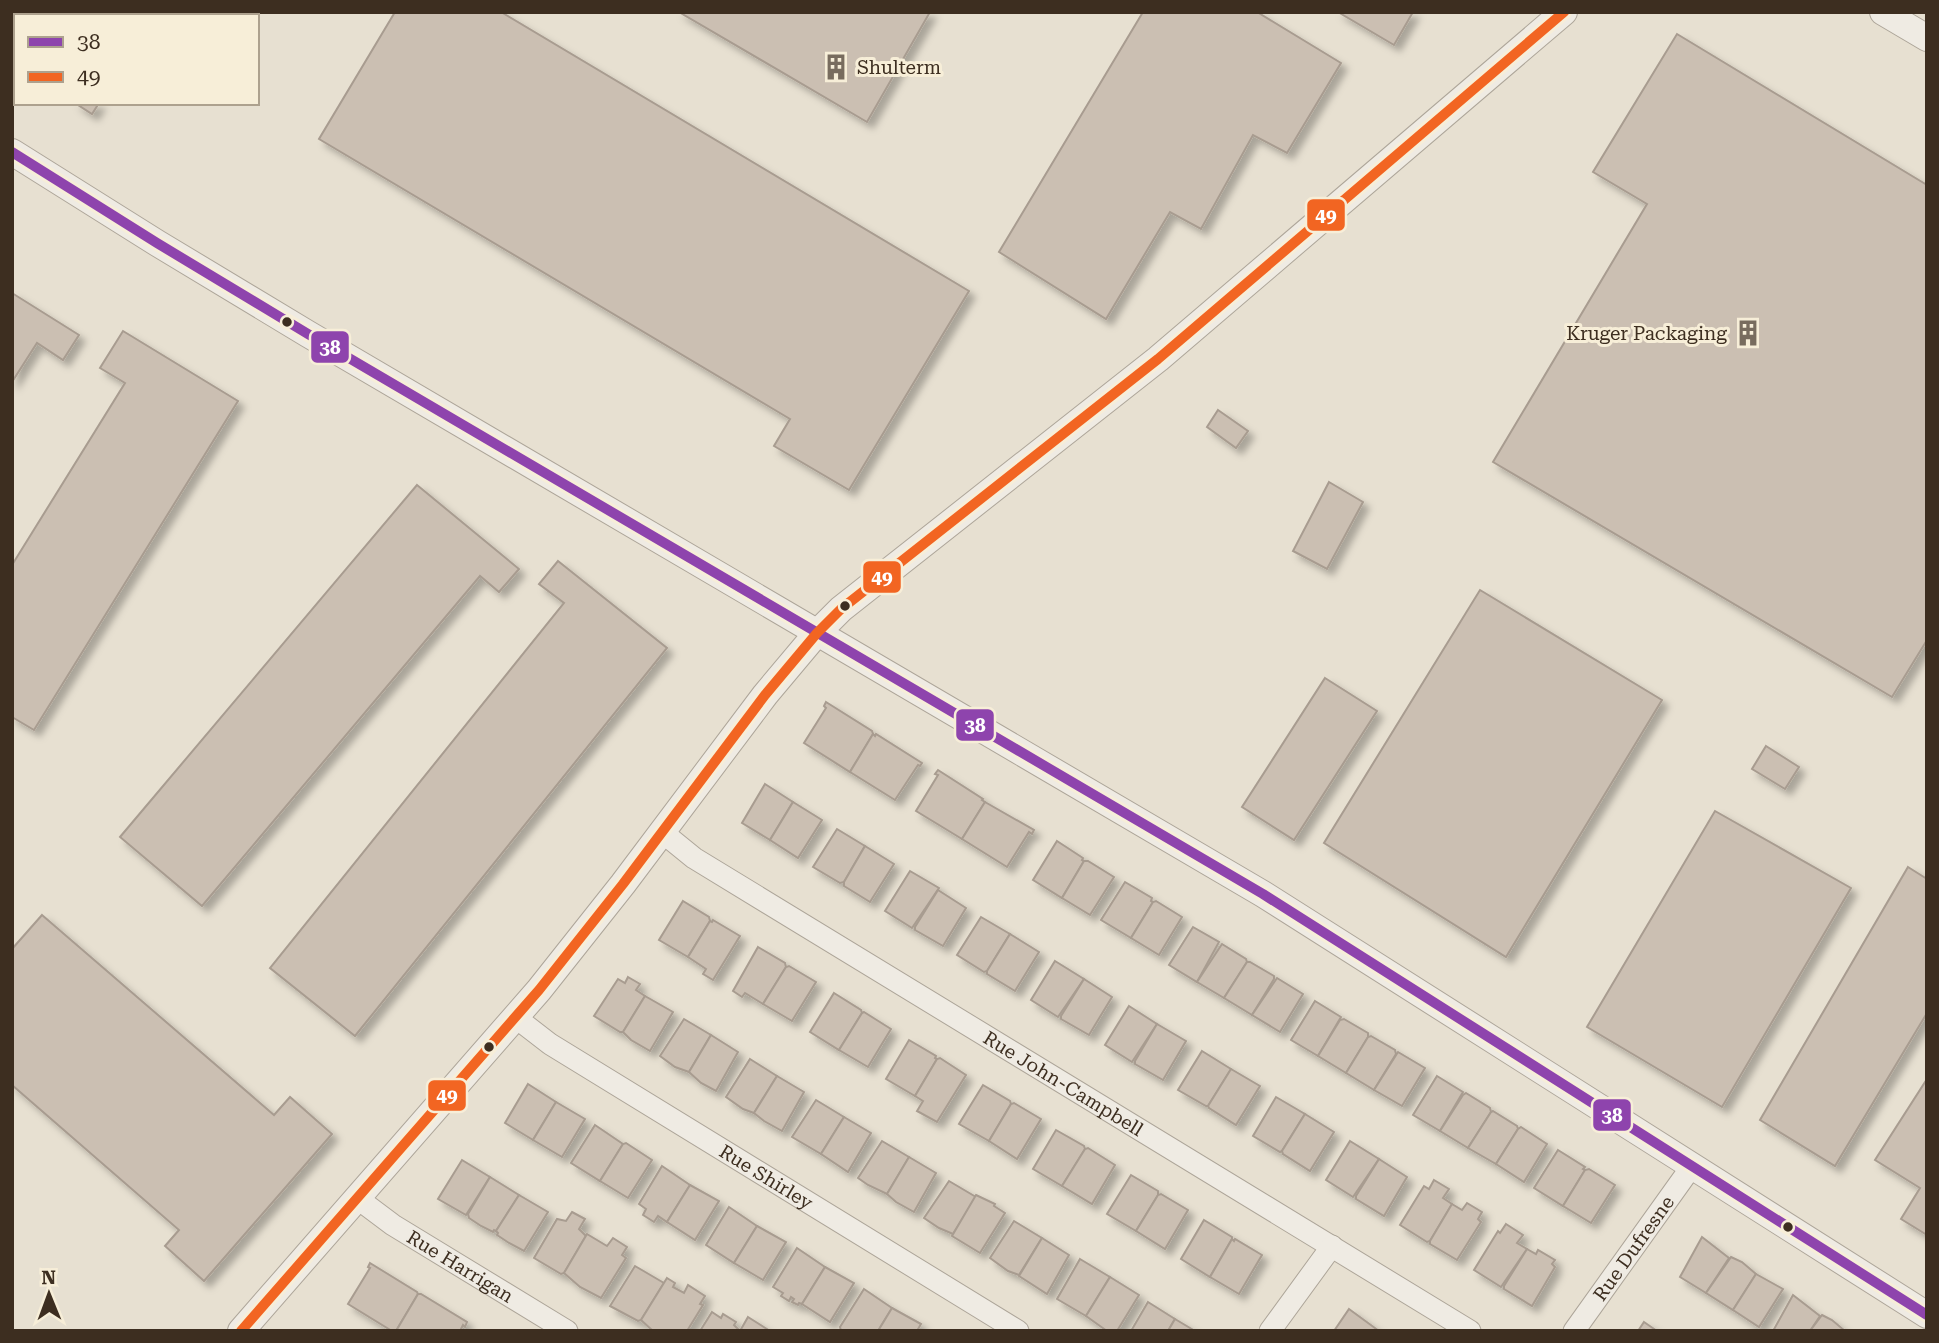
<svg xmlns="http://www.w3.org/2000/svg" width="1939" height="1343" font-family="'Roboto Serif',serif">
<defs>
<filter id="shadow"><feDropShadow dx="6" dy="6" stdDeviation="3.5" flood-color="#0004"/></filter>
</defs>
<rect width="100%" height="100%" fill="#e7e0d1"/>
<!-- building -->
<g fill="#cbbfb2" stroke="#a89c90" stroke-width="2" filter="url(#shadow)">
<path d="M12 12H153L151 16H16V68L12 66Z"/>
<path d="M395 12H501L969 291 849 490 774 446 790 419 319 139Z"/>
<path d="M679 12H930L867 122Z"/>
<path d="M1143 12H1257L1341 63 1287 153 1253 135 1201 229 1170 212 1106 319 999 252Z"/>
<path d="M1338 12H1413L1394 45Z"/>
<path d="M1677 34 1927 185V640L1892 697 1493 462 1647 204 1593 172Z"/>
<path d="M75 103H99L92 114Z"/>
<path d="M12 293 79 335 63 360 37 343 12 382Z"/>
<path d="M123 331 238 401 34 730 12 717V565L125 383 100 368Z"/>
<path d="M1218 410 1248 431 1236 448 1207 427Z"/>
<path d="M1329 482 1363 502 1327 569 1293 551Z"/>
<path d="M417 485 519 569 499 592 480 576 202 906 120 837Z"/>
<path d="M558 561 667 648 355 1036 270 968 564 603 539 584Z"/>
<path d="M1480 590 1662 700 1506 957 1324 843Z"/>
<path d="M1325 678 1377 711 1294 840 1242 807Z"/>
<path d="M826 702 872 731 873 734 850 772 804 743 826 708 824 706Z"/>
<path d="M873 734 875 736 876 734 922 763 920 766 918 765 895 800 850 772Z"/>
<path d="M1766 746 1799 767 1785 789 1752 769Z"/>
<path d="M938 770 983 799 982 800 985 802 962 839 916 811 938 775 935 774Z"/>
<path d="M765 784 793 802 770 840 742 823Z"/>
<path d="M793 802 822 820 798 858 770 840Z"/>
<path d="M985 802 1034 830 1032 834 1029 832 1007 867 962 839Z"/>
<path d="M1715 811 1851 888 1722 1107 1587 1027Z"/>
<path d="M837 829 865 846 844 882 840 883 813 867Z"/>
<path d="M1057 841 1083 858 1082 860 1084 861 1062 898 1033 880Z"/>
<path d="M865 846 894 864 870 902 844 886V882Z"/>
<path d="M1084 861H1088L1114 877 1090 915 1062 898Z"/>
<path d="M1908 867 1927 879V1013L1835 1166 1760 1120Z"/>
<path d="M910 871 939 888 912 928 885 911Z"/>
<path d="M1125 882 1152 898 1151 901 1153 902 1131 938 1101 920Z"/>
<path d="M938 890 966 908 943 946 915 930V927Z"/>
<path d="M683 901 709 917 710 921 688 957 659 940Z"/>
<path d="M1156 901 1182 917 1159 955 1131 938 1153 902Z"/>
<path d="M42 915 274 1115 290 1097 332 1134 204 1281 165 1246 179 1230 12 1085V949Z"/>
<path d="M981 917 1010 934 987 971 984 972 957 955Z"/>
<path d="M713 920 740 936 713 980 703 974 706 969 688 957 710 921 712 922Z"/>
<path d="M1193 927 1219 942 1197 982 1169 965Z"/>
<path d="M1010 934 1039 952 1015 991 987 974V971Z"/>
<path d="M1222 944 1246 959 1247 962 1224 998 1197 982Z"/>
<path d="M758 947 785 963 786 967 763 1004 745 993 742 997 733 991Z"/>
<path d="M1055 961 1084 979 1058 1017 1031 1000Z"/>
<path d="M1247 962H1250L1274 976V979L1252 1015 1224 998Z"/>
<path d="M789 966 816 982 792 1021 763 1004 786 967Z"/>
<path d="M628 977 640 984 636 990 645 996 623 1032H620L594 1016 618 979 625 983Z"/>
<path d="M1277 978 1303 994 1280 1032 1252 1015Z"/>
<path d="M1084 979 1112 997 1089 1035 1061 1019V1016Z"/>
<path d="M834 993 861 1010 862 1013 839 1050 810 1032Z"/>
<path d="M645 996 673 1012 650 1051 631 1040 623 1032Z"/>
<path d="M1315 1001 1341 1017 1318 1056 1291 1040Z"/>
<path d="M1129 1006 1157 1024 1132 1062 1105 1045Z"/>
<path d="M864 1012 891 1029 868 1067 839 1050 862 1013Z"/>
<path d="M684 1019 711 1035 689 1072 675 1067 660 1056Z"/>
<path d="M1344 1019 1368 1033V1037L1346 1073 1318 1056 1340 1020Z"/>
<path d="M1157 1024 1186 1041 1163 1080 1135 1064V1061Z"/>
<path d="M711 1035 738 1052 716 1091 701 1083 689 1072Z"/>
<path d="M1371 1036 1395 1050 1396 1054 1374 1090 1346 1073 1368 1037Z"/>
<path d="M909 1040 936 1056 935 1058 937 1059 915 1096 886 1079Z"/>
<path d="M1202 1051 1231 1069 1208 1106H1206L1178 1090Z"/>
<path d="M1398 1052 1425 1068 1402 1106 1374 1090Z"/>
<path d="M940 1058 966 1075 937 1122 917 1111 923 1101 915 1096 937 1059Z"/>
<path d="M750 1059 777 1076 754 1113 743 1109 726 1097Z"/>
<path d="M1231 1069 1260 1086 1236 1125 1209 1108 1208 1106Z"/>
<path d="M777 1076 804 1092 782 1131 764 1121 754 1113Z"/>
<path d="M1437 1076 1463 1092 1440 1131 1413 1115Z"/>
<path d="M1927 1079V1235L1901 1219 1920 1188 1875 1160Z"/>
<path d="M528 1084 556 1102 533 1140 505 1123Z"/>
<path d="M983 1085 1010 1101 1011 1104 989 1141 959 1124Z"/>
<path d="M1466 1093 1490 1108 1491 1112 1468 1148 1440 1131 1463 1095Z"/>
<path d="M1276 1097 1305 1114 1282 1151 1280 1152 1253 1136Z"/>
<path d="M816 1100 844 1117 821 1154 792 1137Z"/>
<path d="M556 1102 585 1119 562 1157 533 1140Z"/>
<path d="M1014 1103 1041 1119 1017 1159 989 1141 1011 1104Z"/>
<path d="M1493 1111 1517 1126 1518 1129 1496 1164 1468 1148 1491 1112Z"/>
<path d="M1305 1114 1334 1132 1310 1171 1283 1154 1282 1151Z"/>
<path d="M844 1117 871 1133 848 1172 821 1154Z"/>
<path d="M595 1125 623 1144 600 1181 571 1163Z"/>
<path d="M1521 1127 1547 1144 1524 1182 1496 1164 1518 1129Z"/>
<path d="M1056 1130 1084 1146 1085 1149 1062 1186 1033 1169Z"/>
<path d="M882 1141 909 1157 887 1194 868 1185 858 1178Z"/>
<path d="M1350 1141 1379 1159 1353 1197 1326 1180Z"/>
<path d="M626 1143 652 1160 628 1198 600 1181 623 1144Z"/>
<path d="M1088 1148 1115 1165 1092 1204 1062 1186 1085 1149Z"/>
<path d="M1558 1150 1585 1167 1583 1169 1585 1170 1563 1206 1534 1188Z"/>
<path d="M909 1157 936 1173 914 1212 896 1202 887 1194Z"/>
<path d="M1379 1159 1407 1177 1384 1216 1356 1199V1196Z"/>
<path d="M462 1160 490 1177 466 1215 438 1199Z"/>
<path d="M662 1166 690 1185 667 1222 658 1216 654 1222 643 1215 646 1209 639 1204Z"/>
<path d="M1589 1169 1615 1185 1591 1223 1563 1206 1585 1170Z"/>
<path d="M1131 1175 1158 1191V1195L1136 1231 1107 1214Z"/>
<path d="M490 1177 519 1195 496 1231 494 1230 493 1232 481 1226 469 1218 468 1214Z"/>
<path d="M1434 1180 1449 1189 1443 1198 1452 1204 1430 1241 1427 1242 1400 1225 1424 1186 1429 1189Z"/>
<path d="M949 1181 976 1197 953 1234 939 1228 924 1218Z"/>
<path d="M690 1185 719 1201 695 1240 667 1222Z"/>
<path d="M1161 1194 1188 1210 1165 1249 1136 1231 1158 1195Z"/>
<path d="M519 1195 548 1212 524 1251 509 1243 497 1235 498 1233 496 1231Z"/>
<path d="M976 1195 995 1204 994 1206 1005 1213 980 1253 952 1236Z"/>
<path d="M1467 1203 1482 1212 1478 1219 1481 1222 1457 1260 1430 1244V1241L1452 1204 1462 1210Z"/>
<path d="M729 1207 757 1226 734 1263 706 1245Z"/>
<path d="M572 1212 585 1219 579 1229 586 1236 564 1273 561 1274 534 1258 557 1219 566 1221Z"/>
<path d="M1204 1220 1232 1237V1239L1210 1277 1181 1259Z"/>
<path d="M1014 1221 1042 1238 1019 1275 1008 1271 990 1258Z"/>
<path d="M1506 1224 1523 1235 1517 1243 1527 1249 1501 1287 1474 1270 1498 1231 1500 1233Z"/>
<path d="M757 1226 786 1242 763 1280 734 1263Z"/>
<path d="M587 1234 607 1246 613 1238 627 1247 622 1255 626 1258 601 1298 580 1287 564 1273Z"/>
<path d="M1702 1237 1729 1258 1706 1293 1680 1277Z"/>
<path d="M1042 1238 1069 1255 1047 1294 1019 1276Z"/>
<path d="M1232 1239 1234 1241 1235 1239 1262 1255 1239 1294 1210 1277Z"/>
<path d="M797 1248 825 1267 802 1304 799 1303 798 1305 792 1302 794 1299 791 1297 789 1301 781 1296 783 1293 773 1287Z"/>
<path d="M1527 1249 1536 1254 1538 1250 1555 1260 1552 1264 1555 1267 1532 1306 1504 1289V1286Z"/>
<path d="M1731 1257 1742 1262 1756 1274 1733 1310 1706 1293Z"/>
<path d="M1080 1259 1110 1277 1086 1316 1057 1299Z"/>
<path d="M370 1263 417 1292 418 1294 396 1331H392L348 1304 370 1268 368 1267Z"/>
<path d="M635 1266 664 1283 641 1320 638 1321 610 1306Z"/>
<path d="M825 1267 854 1283 830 1322 802 1304Z"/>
<path d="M1756 1274 1783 1289 1759 1327 1733 1310Z"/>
<path d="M1110 1277 1139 1295 1117 1331H1107L1086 1316Z"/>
<path d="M667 1278 675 1283 673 1287 684 1293 688 1285 705 1296 700 1304 703 1305 687 1331H653L641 1320Z"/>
<path d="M864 1289 892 1308 878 1331H841L840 1327Z"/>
<path d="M418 1294H421L467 1322 465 1327 463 1325 460 1331H396Z"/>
<path d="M1793 1295 1820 1316 1810 1331H1773Z"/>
<path d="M1148 1302 1175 1319 1168 1331H1131Z"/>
<path d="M892 1308 921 1324 917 1331H878Z"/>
<path d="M1349 1309 1379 1331H1334Z"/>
<path d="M712 1312 721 1318 723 1314 736 1322 734 1325 740 1331H700Z"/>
<path d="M1822 1315 1832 1320 1845 1331H1810Z"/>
<path d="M748 1317 770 1331H740Z"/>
<path d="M1175 1319 1195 1331H1168Z"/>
<path d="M1644 1322 1657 1331H1638Z"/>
</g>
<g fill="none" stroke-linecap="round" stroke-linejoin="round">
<!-- minor casing -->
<g stroke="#ada599" stroke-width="23">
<g id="minor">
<path id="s1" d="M662 832 694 858 1470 1331"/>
<path id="s2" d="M515 1017 550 1044 1018 1331"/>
<path id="s3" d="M357 1198 393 1225 567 1331"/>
<path d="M1270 1331 1332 1246"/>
<path id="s4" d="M1574 1331 1692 1166"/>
</g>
</g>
<!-- tertiary casing -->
<g stroke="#ada599" stroke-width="28">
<g id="tertiary">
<path d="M1883 12 1927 38"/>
<path d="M12 152 157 243 308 334 1263 894 1927 1315"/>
<path d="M241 1331 539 990 623 884 765 695 817 633 841 609 1158 359 1564 12"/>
</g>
</g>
<!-- minor -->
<use href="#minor" stroke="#efebe3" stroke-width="21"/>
<!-- tertiary -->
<use href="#tertiary" stroke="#efebe3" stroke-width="26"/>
<!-- bus-1 casing -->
<g stroke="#f7eed8" stroke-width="16">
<path id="bus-1" d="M12 152 157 243 308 334 1263 894 1927 1315"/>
</g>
<!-- bus-2 casing -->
<g stroke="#f7eed8" stroke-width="16">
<path id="bus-2" d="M241 1331 539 990 623 884 765 695 817 633 841 609 1158 359 1564 12"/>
</g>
<!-- bus-1 -->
<use href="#bus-1" stroke="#8e44ad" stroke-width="10"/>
<!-- bus-2 -->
<use href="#bus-2" stroke="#f26522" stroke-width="10"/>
</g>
<!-- icons -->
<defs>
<g id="building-bare" transform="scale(2.1)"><path d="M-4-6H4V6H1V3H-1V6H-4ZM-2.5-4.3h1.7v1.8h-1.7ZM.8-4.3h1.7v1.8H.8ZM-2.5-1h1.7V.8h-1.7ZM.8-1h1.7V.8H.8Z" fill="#786c5e" stroke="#f7eed8" stroke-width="2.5" paint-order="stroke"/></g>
</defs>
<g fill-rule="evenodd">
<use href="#building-bare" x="836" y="67"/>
<use href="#building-bare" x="1748" y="333"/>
</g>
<!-- markers -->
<g fill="#3d2e20" stroke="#f7eed8" stroke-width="2.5">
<circle cx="287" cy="322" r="6"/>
<circle cx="845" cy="606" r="6"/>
<circle cx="489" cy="1047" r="6"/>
<circle cx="1788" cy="1227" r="6"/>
</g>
<g text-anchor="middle" stroke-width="6" stroke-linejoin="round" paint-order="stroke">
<!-- poi labels -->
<g font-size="19" fill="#3d2e20" stroke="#f7eed8" text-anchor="start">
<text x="857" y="74">Shulterm</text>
<text x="1727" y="340" text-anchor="end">Kruger Packaging</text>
</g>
<!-- street labels -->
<g font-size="19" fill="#3d2e20" stroke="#f7eed8">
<text dy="7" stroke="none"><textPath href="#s1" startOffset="474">Rue John-Campbell</textPath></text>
<text dy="7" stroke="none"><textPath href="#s2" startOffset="298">Rue Shirley</textPath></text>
<text dy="7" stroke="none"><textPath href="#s4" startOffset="102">Rue Dufresne</textPath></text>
<text dy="7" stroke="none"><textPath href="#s3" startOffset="124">Rue Harrigan</textPath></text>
</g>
</g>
<g stroke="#f7eed8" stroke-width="2.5">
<rect x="1306" y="198" width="40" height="34" rx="7" fill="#f26522"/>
<rect x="310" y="330" width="40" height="34" rx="7" fill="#8e44ad"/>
<rect x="862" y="560" width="40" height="34" rx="7" fill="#f26522"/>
<rect x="955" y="708" width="40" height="34" rx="7" fill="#8e44ad"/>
<rect x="427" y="1079" width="40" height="33" rx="7" fill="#f26522"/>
<rect x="1592" y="1098" width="40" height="34" rx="7" fill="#8e44ad"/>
</g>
<g font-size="19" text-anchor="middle" font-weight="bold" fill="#fff">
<text x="1326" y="222">49</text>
<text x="330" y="354">38</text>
<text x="882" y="584">49</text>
<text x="975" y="732">38</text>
<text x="447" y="1102">49</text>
<text x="1612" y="1122">38</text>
</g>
<!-- border -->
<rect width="1939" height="1343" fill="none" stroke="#3d2e20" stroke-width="28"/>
<!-- legend -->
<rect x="14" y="14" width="245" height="91" fill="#f7eed8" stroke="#ada18e" stroke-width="2"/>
<rect x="28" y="37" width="35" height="10" fill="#8e44ad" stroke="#ada18e" stroke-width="2"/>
<text x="77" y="49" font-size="21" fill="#3d2e20">38</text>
<rect x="28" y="72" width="35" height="10" fill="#f26522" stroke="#ada18e" stroke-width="2"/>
<text x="77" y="84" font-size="21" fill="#3d2e20">49</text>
<!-- north arrow -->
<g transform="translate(49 1294) rotate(359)" stroke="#f7eed8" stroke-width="5" paint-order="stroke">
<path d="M0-5L12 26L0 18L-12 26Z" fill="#3d2e20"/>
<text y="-10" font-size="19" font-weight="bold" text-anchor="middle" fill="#3d2e20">N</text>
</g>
</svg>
